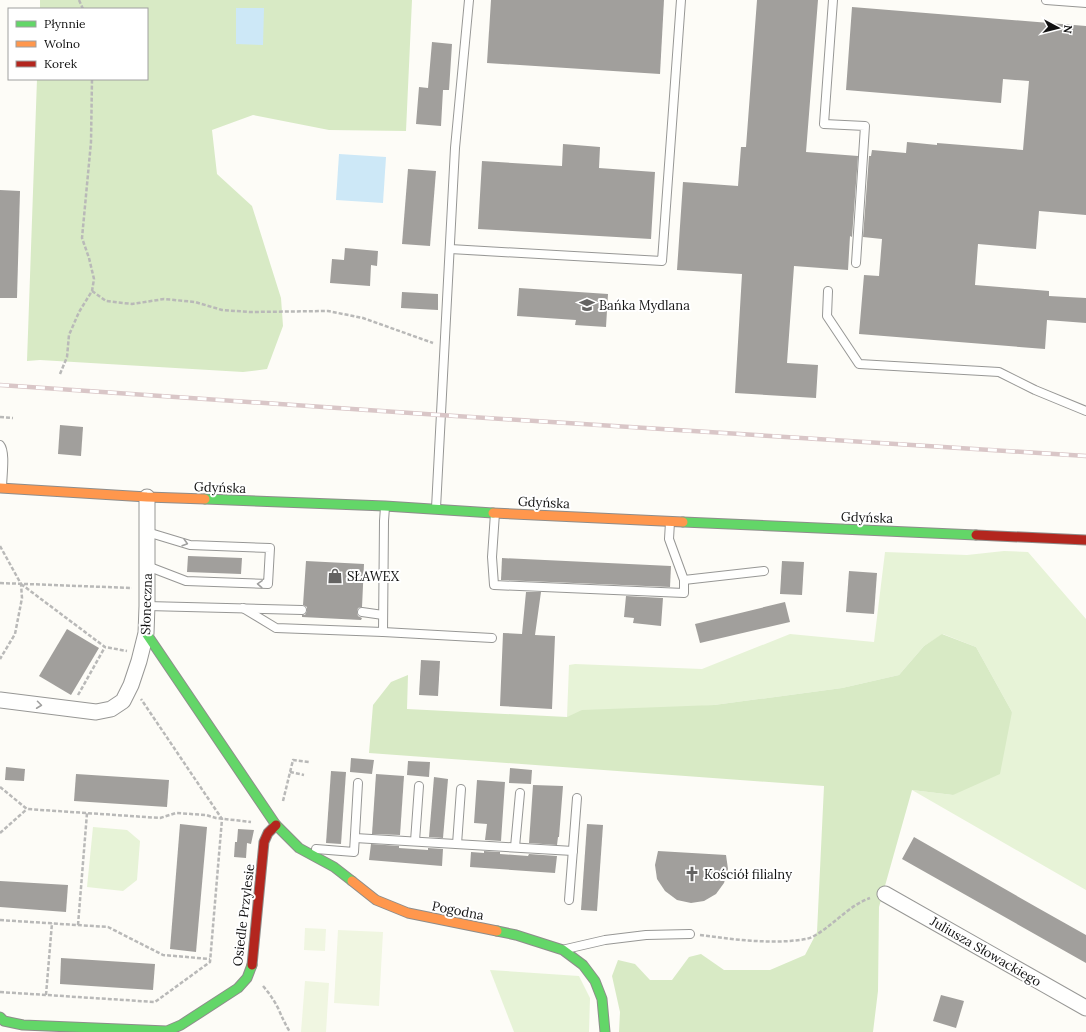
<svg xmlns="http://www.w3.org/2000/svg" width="1086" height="1032" font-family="Lora,serif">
<rect width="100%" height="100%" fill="#fdfcf7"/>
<!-- green -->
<g fill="#e7f3d7">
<path d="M1004 551 1028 552 1086 619V890L912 790 953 795 1012 712 976 647 943 634 924 646 899 675 842 688 714 705 567 717 569 665 575 664 702 669 790 634 874 642 885 552 967 555Z"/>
<path d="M93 827 127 830 140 841 137 880 123 891 87 887Z"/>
<path d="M490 970 579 976 590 998 589 1032H514Z"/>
</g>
<!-- forest -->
<g fill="#d8eac5">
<path d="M40 0H412L406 131 329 130 253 115 212 130 217 174 252 206 281 298 283 326 267 369 243 372 40 360 27 361 37 79H147V9H40Z"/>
<path d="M942 634 976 647 1012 712 1000 774 953 795 912 790 879 907 878 991 873 1032H619L620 1012 612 976 618 960 635 964 650 980H672L689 957 701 954 724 970H770L805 955 817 932 824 786 369 753 373 705 391 682 408 675 407 709 567 717 582 710 714 705 842 688 899 675 924 646Z"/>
</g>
<!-- pitch -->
<g fill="#f0f6e1">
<path d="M305 928 326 929 325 951 304 950Z"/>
<path d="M338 930 383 932 379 1006 334 1003Z"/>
<path d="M305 981 329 983 326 1032H301Z"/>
</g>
<!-- water -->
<g fill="#cde8f7">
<path d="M236 8H264L263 45 236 44Z"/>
<path d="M339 154 386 157 383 203 336 200Z"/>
</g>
<!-- building -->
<g fill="#a19f9c">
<path d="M491 0H664L660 74 487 63Z"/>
<path d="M757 0H818L806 152 858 156 852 237 850 236 848 270 794 266 787 363 818 365 816 398 735 393 742 274 677 270 683 182 738 186 741 147H746Z"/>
<path d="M852 7 1086 26V215L1039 211 1036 249 978 244 975 285 1049 291V296L1086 298V323L1047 320 1045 349 859 334 864 275 879 276 882 239 863 237 869 156H871L872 150 906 153 907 142 937 145V143L1023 150 1029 81 1003 79 1001 103 846 90Z"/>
<path d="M432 42 452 44 449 90H443L441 126 416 124 419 87 428 88Z"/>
<path d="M563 144 600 147 599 168 655 172 651 239 478 229 482 161 562 166Z"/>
<path d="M408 169 436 171 430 246 402 244Z"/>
<path d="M0 190 20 191 17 298H0Z"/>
<path d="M345 248 378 251 377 266 371 265 370 286 330 283 332 259 344 260Z"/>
<path d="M519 288 608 294 606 327 575 325 576 320 517 316Z"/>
<path d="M402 292 438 294V310L401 308Z"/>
<path d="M60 425 83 427 81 456 58 454Z"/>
<path d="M188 556 242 558 241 574 187 572Z"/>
<path d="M502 558 671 566 670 587 501 580Z"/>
<path d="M306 561 364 564 362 607 358 608 357 612 358 616 362 618 361 620 302 617V615H305L307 611V607L303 605Z"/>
<path d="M782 561 804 562 802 595 780 594Z"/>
<path d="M849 571 877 573 874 614 846 612Z"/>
<path d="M526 592H541L535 635 555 636 552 709 500 706 503 633 522 634Z"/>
<path d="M626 596 663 598 661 626 633 623 634 618 624 617Z"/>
<path d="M785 602 790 622 700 643 695 624Z"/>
<path d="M67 629 99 648 71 695 39 676Z"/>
<path d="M421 660 440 661 438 696 419 695Z"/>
<path d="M351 758 374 760 372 774 350 772Z"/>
<path d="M408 761 430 762 429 777 407 775Z"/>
<path d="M6 767 25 769 24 781 5 780Z"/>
<path d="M510 768 532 770 531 784 509 783Z"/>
<path d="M331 771 346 772 341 844 326 843Z"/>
<path d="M76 774 169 780 167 807 74 801Z"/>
<path d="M376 774 404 776 400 835 372 834Z"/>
<path d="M434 777 448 779 443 838 429 837Z"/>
<path d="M477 780 505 782 501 841 485 840 487 824 474 823Z"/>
<path d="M533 785 563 786 559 837H558L557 845 529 843Z"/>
<path d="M180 824 207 827 196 952 170 949Z"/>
<path d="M587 824 603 825 597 911 581 910Z"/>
<path d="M238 829 254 830 251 844 247 843 246 858 234 857 235 842H238H237Z"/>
<path d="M914 837 1038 908 1086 935V963L902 859Z"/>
<path d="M371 844 399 846V848L428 850V848L443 849 442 866 369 860Z"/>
<path d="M484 851 500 852V854L528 856 529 854 557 856 555 873 470 867 471 852 484 853Z"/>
<path d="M658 851 726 855 728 869 724 883 716 894 704 901 691 903 677 900 665 891 657 879 655 865Z"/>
<path d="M0 881 68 885 66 912 0 907Z"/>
<path d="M61 958 155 964 153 990 60 984Z"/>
<path d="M941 995 964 1001 956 1028 933 1021Z"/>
</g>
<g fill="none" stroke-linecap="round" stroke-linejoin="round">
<!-- lane casing -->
<g stroke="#979795" stroke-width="10">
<g id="lane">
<path d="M833 0 824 124 865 126 856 263"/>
<path d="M1046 0 1086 3"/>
<path d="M450 249 662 261 681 0"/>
<path d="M828 291 827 316 859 364 999 372 1035 390 1086 411"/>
<path d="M0 445C6 452 2 477 2 488"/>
<path d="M436 508 455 148 469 0"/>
<path d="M495 513 492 557 494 585 684 593V580"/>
<path d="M670 522 669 539 684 580 764 571"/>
<path d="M147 532 190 545 270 548 268 584 186 581 147 566"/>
<path d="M147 606 302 610"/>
<path d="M243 608 276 628 383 632 492 638"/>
<path d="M362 612 383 615"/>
<path d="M383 632 384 521 385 507"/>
<path d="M355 838 573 851"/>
<path d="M415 841 419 786"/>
<path d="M457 844 461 789"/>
<path d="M515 847 520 793"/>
<path d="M316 849 354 852 358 783"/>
<path d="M569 900 577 798"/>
<path d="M566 949 605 940 646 935 690 934"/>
</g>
</g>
<!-- street casing -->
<g stroke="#979795" stroke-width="17">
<g id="street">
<path d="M0 700 96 712 111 709 123 701 131 685 139 661 146 633 147 606V497"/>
<path d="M885 894 1086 1008"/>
</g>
</g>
<!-- fast casing -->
<g stroke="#8e8d8b" stroke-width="11">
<g id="fast">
<path d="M205 499 385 506 493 513"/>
<path d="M683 522 976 535"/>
<path d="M146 633 276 825 299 848 334 867 352 881"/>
<path d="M497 931 516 935 563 950 583 965 595 981 602 999 605 1032"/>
<path d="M0 1017 4 1021 23 1025 167 1031 181 1025 238 988 247 978 252 965"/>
</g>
</g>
<!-- slow casing -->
<g stroke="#8e8d8b" stroke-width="11">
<g id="slow">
<path d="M0 488 147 497 205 499"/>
<path d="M493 513 683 522"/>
<path d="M352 881 376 900 408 913 497 931"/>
</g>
</g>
<!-- jam casing -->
<g stroke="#8e8d8b" stroke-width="11">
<g id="jam">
<path d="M976 535 1086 540"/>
<path d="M252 965 264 842 268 833 276 825"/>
</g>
</g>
<!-- path -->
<g stroke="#b9b9b8" stroke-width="2.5" stroke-dasharray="4 2" stroke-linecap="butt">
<path d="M79 0 83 9"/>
<path d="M92 291 106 301 132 304 164 299 195 302 222 310 250 312 328 311 363 318 433 343"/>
<path d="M60 374 67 357 69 335 79 312 92 291 94 279 89 258 82 238 91 142 92 79"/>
<path d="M0 417 13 418"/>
<path d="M0 546 21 584 22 598 15 634 0 659"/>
<path d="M0 583 132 588"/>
<path d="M21 584 105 647 127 651"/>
<path d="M78 695 105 647"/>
<path d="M290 772 304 775"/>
<path d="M0 787 27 809 160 818 176 813 206 815 216 818 251 822"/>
<path d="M283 801 293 760 309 762"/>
<path d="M0 833 27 809"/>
<path d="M0 920 108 927 163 955 210 959"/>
<path d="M78 925 87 813"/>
<path d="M700 935C730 939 760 943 790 941 798 940 807 940 814 936 835 924 848 906 870 898"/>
<path d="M263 986C269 993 274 1000 278 1008 282 1017 285 1024 290 1032"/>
<path d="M0 992 155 1002 210 962 222 819 141 699"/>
<path d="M46 995 52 923"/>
</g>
<!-- lane -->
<use href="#lane" stroke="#fffffe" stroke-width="8"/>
<!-- street -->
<use href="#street" stroke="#fffffe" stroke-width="15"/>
<!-- fast -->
<use href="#fast" stroke="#63d668" stroke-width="9"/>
<!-- slow -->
<use href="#slow" stroke="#ff974d" stroke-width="9"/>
<!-- jam -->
<use href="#jam" stroke="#b3261e" stroke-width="9"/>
<!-- rail casing -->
<g stroke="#d9c6c7" stroke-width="4.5">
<path id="rail" d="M0 385 440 415 1086 456"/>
</g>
<!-- rail -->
<use href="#rail" stroke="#fff" stroke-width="3" stroke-dasharray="9" stroke-linecap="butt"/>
</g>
<!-- one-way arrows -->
<defs><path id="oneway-chevron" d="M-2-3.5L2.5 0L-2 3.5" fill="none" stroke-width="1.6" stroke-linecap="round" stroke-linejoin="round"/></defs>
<g stroke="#a0a09f">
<use href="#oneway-chevron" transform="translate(185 543) rotate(16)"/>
<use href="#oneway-chevron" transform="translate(260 584) rotate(-177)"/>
<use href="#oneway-chevron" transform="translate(39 705) rotate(7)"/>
</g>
<!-- icons -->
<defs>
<g id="school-bare" transform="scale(1.2)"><path d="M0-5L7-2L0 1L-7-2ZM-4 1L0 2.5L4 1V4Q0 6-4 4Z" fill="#646362" stroke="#fff" stroke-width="2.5" paint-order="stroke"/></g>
<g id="shop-bare" transform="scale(1.2)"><path d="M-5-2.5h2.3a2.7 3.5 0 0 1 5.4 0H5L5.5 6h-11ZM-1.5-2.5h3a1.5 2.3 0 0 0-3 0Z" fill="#646362" stroke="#fff" stroke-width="2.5" paint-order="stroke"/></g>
<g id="church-bare" transform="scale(1.2)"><path d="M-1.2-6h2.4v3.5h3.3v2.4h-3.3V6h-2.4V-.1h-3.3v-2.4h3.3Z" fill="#646362" stroke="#fff" stroke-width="2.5" paint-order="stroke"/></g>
</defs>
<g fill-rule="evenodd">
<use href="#school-bare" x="587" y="305"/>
<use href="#shop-bare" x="335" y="576"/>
<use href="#church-bare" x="692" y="874"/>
</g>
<g text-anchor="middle" stroke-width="4" stroke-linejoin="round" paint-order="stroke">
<!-- poi labels -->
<g font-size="13" fill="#111" stroke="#fff" text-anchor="start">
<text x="599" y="310">Bańka Mydlana</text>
<text x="347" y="581">SŁAWEX</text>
<text x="704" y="879">Kościół filialny</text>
</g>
<!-- street labels -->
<g font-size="13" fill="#111" stroke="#fff">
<text transform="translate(220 487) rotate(2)" y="5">Gdyńska</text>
<text transform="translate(544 502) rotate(3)" y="5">Gdyńska</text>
<text transform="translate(867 517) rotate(2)" y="5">Gdyńska</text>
<text transform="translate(146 604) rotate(-88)" y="5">Słoneczna</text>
<text transform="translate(458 910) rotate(11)" y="5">Pogodna</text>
<text transform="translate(243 915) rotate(-83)" y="5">Osiedle Przylesie</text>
<text transform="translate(986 951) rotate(30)" y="5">Juliusza Słowackiego</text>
</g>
</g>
<!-- legend -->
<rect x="8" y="8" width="140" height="72" fill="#ffffff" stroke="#a0a0a0"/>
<rect x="16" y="21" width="20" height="6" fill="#63d668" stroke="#a0a0a0"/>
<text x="44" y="28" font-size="12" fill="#111111">Płynnie</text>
<rect x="16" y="41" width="20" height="6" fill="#ff974d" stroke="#a0a0a0"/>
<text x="44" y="48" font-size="12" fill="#111111">Wolno</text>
<rect x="16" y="61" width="20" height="6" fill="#b3261e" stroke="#a0a0a0"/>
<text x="44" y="68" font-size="12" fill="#111111">Korek</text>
<!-- north arrow -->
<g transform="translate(1058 28) rotate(97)" stroke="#ffffff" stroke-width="3" paint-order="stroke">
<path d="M0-3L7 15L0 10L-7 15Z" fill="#111111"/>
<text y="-6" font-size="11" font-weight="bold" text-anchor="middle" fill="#111111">N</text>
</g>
</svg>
